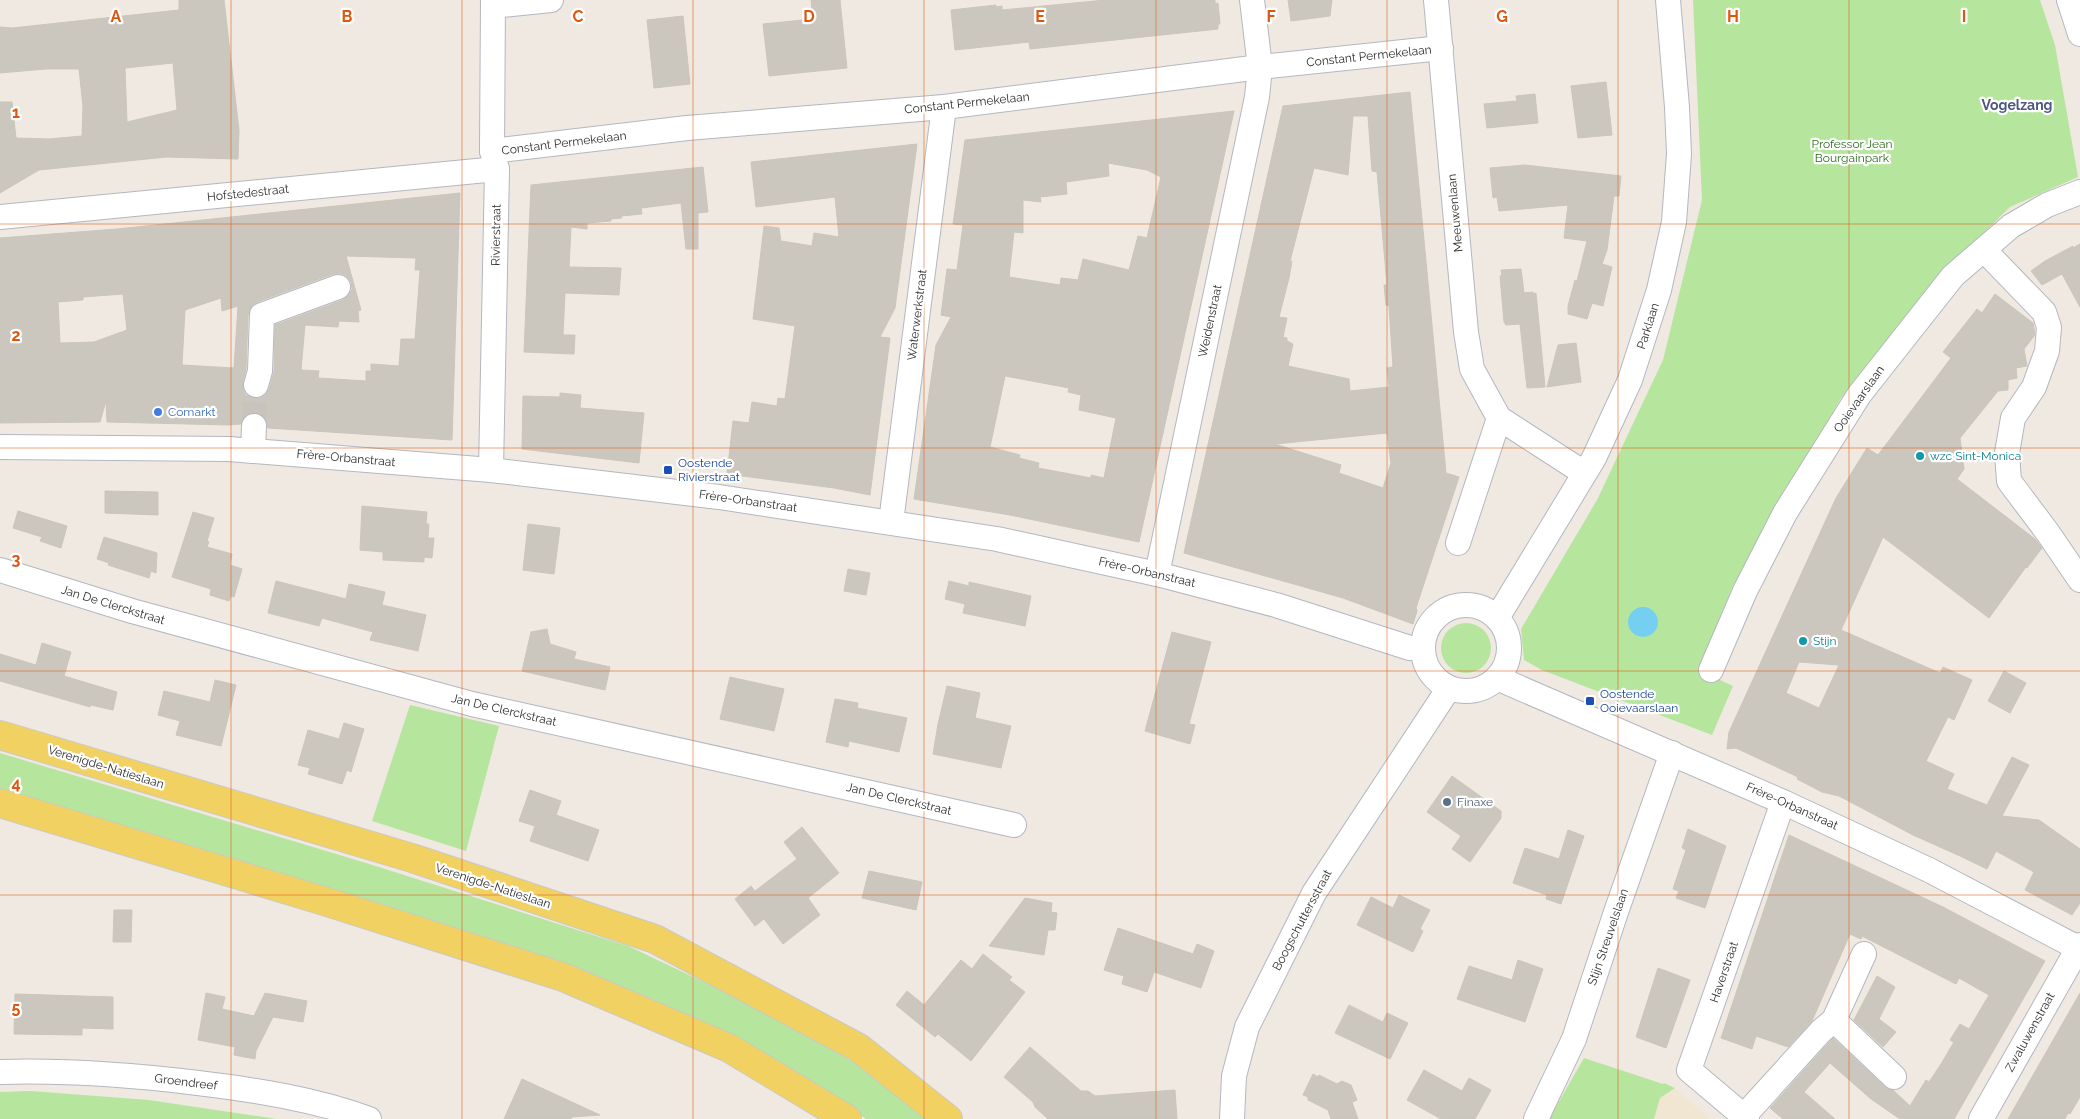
<svg xmlns="http://www.w3.org/2000/svg" width="2080" height="1119" font-family="Raleway,sans-serif">
<rect width="100%" height="100%" fill="#efe9e1"/>
<!-- education -->
<path fill="#f0e6d1" d="M1675 1088 1683 1096 1710 1119H1654L1660 1098Z"/>
<!-- green -->
<g fill="#b6e59e">
<path d="M1693 0H2040L2055 45 2078 177 2010 207 1949 267 1841 398 1732 588 1698 670 1733 686 1712 735 1542 670 1524 660 1521 629 1597 500 1663 360 1702 200Z"/>
<circle cx="1466" cy="648" r="25"/>
<path d="M410 705 499 726 466 851 372 821Z"/>
<path d="M0 753 366 863 628 946 782 1019 879 1078 929 1119H866L793 1070 661 1004 0 793Z"/>
<path d="M1584 1058 1663 1084 1664 1083 1675 1088 1660 1098 1654 1119H1549Z"/>
<path d="M31 1091 149 1100 277 1119H0V1092Z"/>
</g>
<!-- water -->
<circle fill="#75cff0" cx="1643" cy="622" r="15"/>
<!-- building -->
<g fill="#cbc7bf" stroke="#cbc5ba" fill-rule="evenodd">
<path d="M179 0H224L239 130 238 159 167 157 39 170 0 193V102H12L16 138 49 139 82 136 83 106 79 69H46L0 73V27L12 28 179 10ZM173 63 177 110 127 122 125 68Z"/>
<path d="M811 0H840L847 68 769 76 763 24 813 19Z"/>
<path d="M1105 0H1215V4L1218 3 1220 24H1218V29L1030 49 1029 42 955 50 951 10 996 5V7L1002 6V10Z"/>
<path d="M1288 0H1332L1330 16 1291 21Z"/>
<path d="M683 16 690 84 654 88 647 20Z"/>
<path d="M1606 82 1612 135 1578 138 1571 86Z"/>
<path d="M1410 92 1446 473 1459 477 1416 608 1417 611 1413 624 1343 598 1184 553 1283 106ZM1353 116H1368L1372 171 1377 172 1387 285H1384L1386 305 1389 306 1393 367 1387 368 1389 387 1350 391 1349 379 1288 366 1293 344 1287 341V338L1283 337 1287 318 1279 317 1289 278 1292 261H1290L1314 168 1348 175ZM1387 433 1391 463 1383 488 1339 473 1341 465 1275 444Z"/>
<path d="M1535 94 1538 123 1487 128 1484 104 1517 101 1516 96Z"/>
<path d="M1234 111 1139 542 1010 515 914 499 936 345 951 317 941 315 947 269 957 270 963 225 953 224 965 140ZM1108 163 1147 170 1161 177 1147 238 1138 236 1129 270 1083 259 1078 280 1061 278 1060 285 1009 277 1014 232 1023 233V200L1041 202 1040 197 1067 194 1066 182 1109 176ZM1005 376 1069 388 1068 392 1081 395 1079 410 1116 418 1104 478 1091 475V478L1038 468 1039 463 1019 458 1020 455 990 447Z"/>
<path d="M917 144 895 308 880 337 890 338 870 495 834 488 727 474 733 421 749 423 752 402 777 406 778 398 785 399 795 326 753 319 764 226 779 228 781 241 812 246 814 233 839 237 835 197 756 207 751 162Z"/>
<path d="M1525 165 1621 176 1619 196H1614L1607 250 1602 264 1612 267 1603 306 1592 303 1587 319 1568 314V306L1575 280 1577 281 1587 241 1564 238 1568 205 1499 211 1497 197 1493 198 1490 168Z"/>
<path d="M703 167 708 212 698 213V249H686L681 203 641 208 642 214 621 216 622 218 611 219V221L587 223V229L571 227 569 267 621 268 619 295 565 293 563 335H575L574 354 524 352 531 185Z"/>
<path d="M460 193 452 440 268 428 266 419 262 415 255 412 247 414 243 418 241 424 229 425 107 422 106 401 100 422 0 423V238L117 229ZM346 256 416 258 415 270H420L415 339H401L399 366 371 364V371H366V381L318 378 319 371 301 370 305 325 338 327 339 321 359 322 358 311 361 310ZM340 273 346 276 351 282 352 289 349 295 343 300 275 325 274 372 269 389 266 394 260 398H253L246 395 243 389V382L246 369 248 315 251 307 257 302 333 274ZM123 294 127 330 94 342 60 343 58 302 83 300V297ZM221 298 222 311 238 306 234 368 182 365 185 310Z"/>
<path d="M2080 244V307L2062 274 2042 285 2031 271 2045 261 2073 246V248Z"/>
<path d="M1521 269 1524 293 1533 292V294L1536 293 1545 387 1527 388 1520 324 1506 325 1504 322 1500 276 1502 275 1501 270Z"/>
<path d="M1995 294 2033 323 2035 335 2024 349 2027 366 2016 368 2017 378 2008 380V390L1998 391 1960 438 1964 469 1957 479 2035 539 2042 548 2027 568 2026 567 1989 618 1883 537 1841 630 1940 673 1943 667 1972 680 1954 720 1948 717 1926 761 1954 774 1947 789 1987 805 2012 757 2029 765 2002 816 2039 820 2080 849V903L2072 915 2025 890 2034 872 1996 851 1987 869 1960 856 1913 835 1839 796 1822 792 1797 779 1798 777 1736 748 1727 749 1729 732 1836 498 1867 448 1878 455 1951 358 1943 352 1977 309 1982 313ZM1799 662 1839 665 1819 708 1786 693Z"/>
<path d="M1576 343 1581 382 1547 387 1558 345Z"/>
<path d="M560 393 581 395 580 408 644 413 639 463 522 449 523 396 560 397Z"/>
<path d="M105 491 158 492V515L105 513Z"/>
<path d="M362 506 427 512 426 524H429L428 538H434L432 558 424 557V562L383 560V552L360 550Z"/>
<path d="M18 511 67 526 61 548 40 541 42 537 13 528Z"/>
<path d="M193 512 214 518 207 541 209 542 207 547 232 554 230 565 242 569 234 597 231 596 229 601 210 595 211 589 172 577Z"/>
<path d="M528 524 560 528 554 574 523 570Z"/>
<path d="M104 537 157 553 156 573 151 571 149 578 108 565 109 563 97 559Z"/>
<path d="M848 569 870 573 866 595 844 591Z"/>
<path d="M276 581 346 599 349 584 385 592 382 605 426 615 418 651 370 640 373 632 322 618 319 626 268 613Z"/>
<path d="M949 581 969 586V582L1031 596 1025 626 963 613 965 604 945 599Z"/>
<path d="M547 629 550 644 576 652 574 659 610 667 605 690 522 671 531 632Z"/>
<path d="M1172 632 1211 642 1189 724 1195 725 1190 744 1145 731Z"/>
<path d="M42 643 71 652 64 676 117 692 113 710 91 705 90 707 0 681V654L36 665Z"/>
<path d="M2004 671 2026 683 2010 713 1988 701Z"/>
<path d="M730 677 784 689 774 731 720 719Z"/>
<path d="M215 680 236 685 221 746 176 735 180 721 158 715 164 691 210 702Z"/>
<path d="M947 686 980 693 975 718 1011 726 1001 768 933 754 938 724Z"/>
<path d="M835 699 858 703 857 708 907 718 899 752 849 741 848 747 826 742Z"/>
<path d="M344 723 364 729 351 772 347 770 342 784 308 774 310 768 298 765 308 730 339 739Z"/>
<path d="M1452 776 1501 811V818L1470 862 1452 849 1461 836 1427 812Z"/>
<path d="M530 790 561 801 556 815 599 830 588 861 530 841 535 826 519 821Z"/>
<path d="M802 827 839 873 808 898 820 915 783 944 764 919 755 926 735 899 751 886 755 891 797 859 784 842Z"/>
<path d="M1688 829 1726 846 1705 908 1676 898 1679 891 1673 889 1686 850 1682 848Z"/>
<path d="M1568 830 1584 836 1561 904 1546 899 1547 895 1513 883 1525 848 1559 859Z"/>
<path d="M1789 835 1943 907 2045 961 1954 1119H1900L1871 1099 1830 1063 1804 1092 1835 1119H1783L1770 1108 1833 1038 1885 1087 1893 1090 1910 1106 1926 1080 1929 1082 1941 1064 1954 1042 1950 1040 1960 1024 1969 1029 1989 995 1959 978 1956 984 1862 936 1861 939 1850 934 1812 1021 1788 1047 1756 1036 1752 1049 1721 1038Z"/>
<path d="M869 871 922 882 916 910 862 898Z"/>
<path d="M1399 895 1430 910 1420 929 1423 931 1413 952 1357 925 1371 897 1393 908Z"/>
<path d="M1025 898 1052 903 1051 912 1057 913 1055 930H1048L1044 955 989 946Z"/>
<path d="M114 910H132L131 942H113Z"/>
<path d="M1118 928 1193 954 1197 944 1214 951 1201 988 1154 972 1147 992 1122 984 1124 976 1104 970Z"/>
<path d="M983 954 1012 977 1009 980 1025 992 971 1061 938 1034 935 1037 896 1005 907 991 924 1005 961 960 972 969Z"/>
<path d="M1518 960 1543 969 1525 1022 1457 999 1469 966 1512 980Z"/>
<path d="M1658 968 1690 980 1666 1048 1636 1037Z"/>
<path d="M1877 976 1895 987 1879 1019 1896 1032 1883 1047 1854 1020Z"/>
<path d="M206 993 225 997 222 1009 254 1016 265 993 307 1001 303 1022 273 1017 256 1051 255 1059 234 1055 235 1047 198 1040Z"/>
<path d="M2080 993V1097L2070 1114 2068 1113 2065 1119H2008Z"/>
<path d="M15 994 113 997V1029L82 1028V1035L14 1034Z"/>
<path d="M1349 1005 1383 1022 1387 1013 1408 1023 1390 1059 1335 1033Z"/>
<path d="M1030 1047 1081 1091H1088L1095 1096 1175 1090 1177 1119H1048L1035 1107 1033 1102 1004 1077Z"/>
<path d="M1424 1070 1462 1091 1469 1078 1491 1090 1475 1119H1441L1407 1100Z"/>
<path d="M1313 1074 1318 1077 1319 1075 1337 1084 1342 1081 1351 1085 1357 1100 1352 1102 1358 1119H1331L1328 1110 1308 1100V1097L1303 1095Z"/>
<path d="M522 1079 600 1115 572 1117 571 1119H504Z"/>
</g>
<g fill="none" stroke-linecap="round" stroke-linejoin="round">
<!-- minor-tunnel -->
<path stroke="#c8c4bd" stroke-width="24" stroke-dasharray="24 12" stroke-linecap="butt" d="M254 426 256 385"/>
<!-- minor casing -->
<g stroke="#b4b7c1" stroke-width="26">
<g id="minor">
<path d="M1436 0 1466 332 1472 369 1499 418 1584 473"/>
<path d="M2069 0 2080 34"/>
<path d="M493 6 551 0"/>
<path d="M492 151 687 128 944 107 1260 67 1441 48"/>
<path d="M0 217 497 169"/>
<path d="M1984 250 2044 312 2049 327 2047 351 2034 387 2013 418 2007 453 2009 481 2048 533 2080 580"/>
<path d="M256 385 260 371 262 315 338 287"/>
<path d="M0 447 229 449 491 470 719 497 997 539 1157 574 1276 605 1410 648H1422"/>
<path d="M253 451 254 426"/>
<path d="M491 470 497 169 492 151 493 0"/>
<path d="M891 522 944 107"/>
<path d="M1458 543 1499 418"/>
<path d="M0 570 132 611 472 704 1014 825"/>
<path d="M1157 574 1257 97 1260 67 1252 0"/>
<circle cx="1466" cy="648" r="43"/>
<path d="M1497 618 1594 458 1630 380 1659 290 1674 222 1679 154 1677 107 1668 0"/>
<path d="M1711 670 1745 591 1785 513 1859 395 1953 276 2011 226 2047 205 2080 192"/>
<path d="M1497 678 1783 802 1929 870 2080 949"/>
<path d="M1834 1020 1894 1077"/>
<path d="M0 1072C66 1070 132 1075 198 1083 256 1090 314 1099 369 1119"/>
<path d="M1744 1116 1821 1031 1834 1020 1864 954"/>
<path d="M1232 1119 1234 1076 1247 1027 1314 893 1449 688"/>
<path d="M1536 1119 1574 1039 1616 912 1672 753"/>
<path d="M1747 1119 1689 1070 1783 802"/>
<path d="M1981 1119 2080 945"/>
</g>
</g>
<!-- major casing -->
<g stroke="#c9c9c9" stroke-width="30">
<g id="major">
<path d="M0 735 412 858 655 939 859 1048 948 1119"/>
<path d="M0 803 324 901 563 977 729 1048 847 1119"/>
</g>
</g>
<!-- minor -->
<use href="#minor" stroke="#fff" stroke-width="24"/>
<!-- major -->
<use href="#major" stroke="#f2d163" stroke-width="28"/>
</g>
<!-- grid -->
<path fill="none" stroke="#df570e" stroke-width="1" stroke-opacity="0.55" d="M231 0V1119M462 0V1119M693 0V1119M924 0V1119M1156 0V1119M1387 0V1119M1618 0V1119M1849 0V1119M0 224H2080M0 448H2080M0 671H2080M0 895H2080"/>
<!-- markers -->
<circle fill="#3f7fe0" stroke="#fff" stroke-width="2" cx="158" cy="412" r="5"/>
<g fill="#0f9aa8" stroke="#fff" stroke-width="2">
<circle cx="1920" cy="456" r="5"/>
<circle cx="1803" cy="641" r="5"/>
</g>
<g fill="#1a4fb4" stroke="#fff" stroke-width="2">
<rect x="663" y="465" width="10" height="10" rx="2.5"/>
<rect x="1585" y="696" width="10" height="10" rx="2.5"/>
</g>
<circle fill="#5c6f8a" stroke="#fff" stroke-width="2" cx="1447" cy="802" r="5"/>
<g text-anchor="middle" stroke-width="4.5" stroke-linejoin="round" paint-order="stroke">
<!-- street labels -->
<g font-size="12" fill="#2e2e2e" stroke="#fff">
<text transform="translate(1369 56) rotate(-6)" y="4">Constant Permekelaan</text>
<text transform="translate(967 103) rotate(-6)" y="4">Constant Permekelaan</text>
<text transform="translate(564 143) rotate(-7)" y="4">Constant Permekelaan</text>
<text transform="translate(248 193) rotate(-6)" y="4">Hofstedestraat</text>
<text transform="translate(1455 213) rotate(-95)" y="4">Meeuwenlaan</text>
<text transform="translate(496 235) rotate(-89)" y="4">Rivierstraat</text>
<text transform="translate(917 315) rotate(-83)" y="4">Waterwerkstraat</text>
<text transform="translate(1210 321) rotate(-78)" y="4">Weidenstraat</text>
<text transform="translate(1648 326) rotate(-72)" y="4">Parklaan</text>
<text transform="translate(1859 399) rotate(-55)" y="4">Ooievaarslaan</text>
<text transform="translate(346 458) rotate(5)" y="4">Frère-Orbanstraat</text>
<text transform="translate(748 501) rotate(8)" y="4">Frère-Orbanstraat</text>
<text transform="translate(1147 572) rotate(13)" y="4">Frère-Orbanstraat</text>
<text transform="translate(113 605) rotate(17)" y="4">Jan De Clerckstraat</text>
<text transform="translate(504 710) rotate(13)" y="4">Jan De Clerckstraat</text>
<text transform="translate(106 767) rotate(17)" y="4">Verenigde-Natieslaan</text>
<text transform="translate(899 799) rotate(13)" y="4">Jan De Clerckstraat</text>
<text transform="translate(1792 806) rotate(24)" y="4">Frère-Orbanstraat</text>
<text transform="translate(493 886) rotate(18)" y="4">Verenigde-Natieslaan</text>
<text transform="translate(1302 920) rotate(-62)" y="4">Boogschuttersstraat</text>
<text transform="translate(1608 937) rotate(-71)" y="4">Stijn Streuvelslaan</text>
<text transform="translate(1724 972) rotate(-71)" y="4">Haverstraat</text>
<text transform="translate(2030 1032) rotate(-61)" y="4">Zwaluwenstraat</text>
<text transform="translate(186 1082) rotate(7)" y="4">Groendreef</text>
</g>
<!-- park labels -->
<g font-size="12" fill="#2c6e1b" stroke="#fff">
<text x="1852" y="148">Professor Jean<tspan x="1852" dy="14">Bourgainpark</tspan></text>
</g>
<!-- shop labels -->
<g font-size="12" fill="#366cbe" stroke="#fff" text-anchor="start">
<text x="168" y="416">Comarkt</text>
</g>
<!-- culture labels -->
<g font-size="12" fill="#0d838f" stroke="#fff" text-anchor="start">
<text x="1930" y="460">wzc Sint-Monica</text>
<text x="1813" y="645">Stijn</text>
</g>
<!-- transit labels -->
<g font-size="12" fill="#164399" stroke="#fff" text-anchor="start">
<text x="678" y="467">Oostende<tspan x="678" dy="14">Rivierstraat</tspan></text>
<text x="1600" y="698">Oostende<tspan x="1600" dy="14">Ooievaarslaan</tspan></text>
</g>
<!-- service labels -->
<g font-size="12" fill="#4e5e75" stroke="#fff" text-anchor="start">
<text x="1457" y="806">Finaxe</text>
</g>
<!-- neighbourhood labels -->
<g font-size="14" font-weight="bold" fill="#4d5680" stroke="#fff">
<text x="2017" y="110">Vogelzang</text>
</g>
</g>
<g font-size="16" text-anchor="middle" font-weight="bold" fill="#df570e" stroke="#fff" stroke-width="4.5" stroke-linejoin="round" paint-order="stroke">
<text x="116" y="22">A</text>
<text x="347" y="22">B</text>
<text x="578" y="22">C</text>
<text x="809" y="22">D</text>
<text x="1040" y="22">E</text>
<text x="1271" y="22">F</text>
<text x="1502" y="22">G</text>
<text x="1733" y="22">H</text>
<text x="1964" y="22">I</text>
<text x="16" y="118">1</text>
<text x="16" y="341">2</text>
<text x="16" y="565">3</text>
<text x="16" y="789">4</text>
<text x="16" y="1013">5</text>
</g>
</svg>
